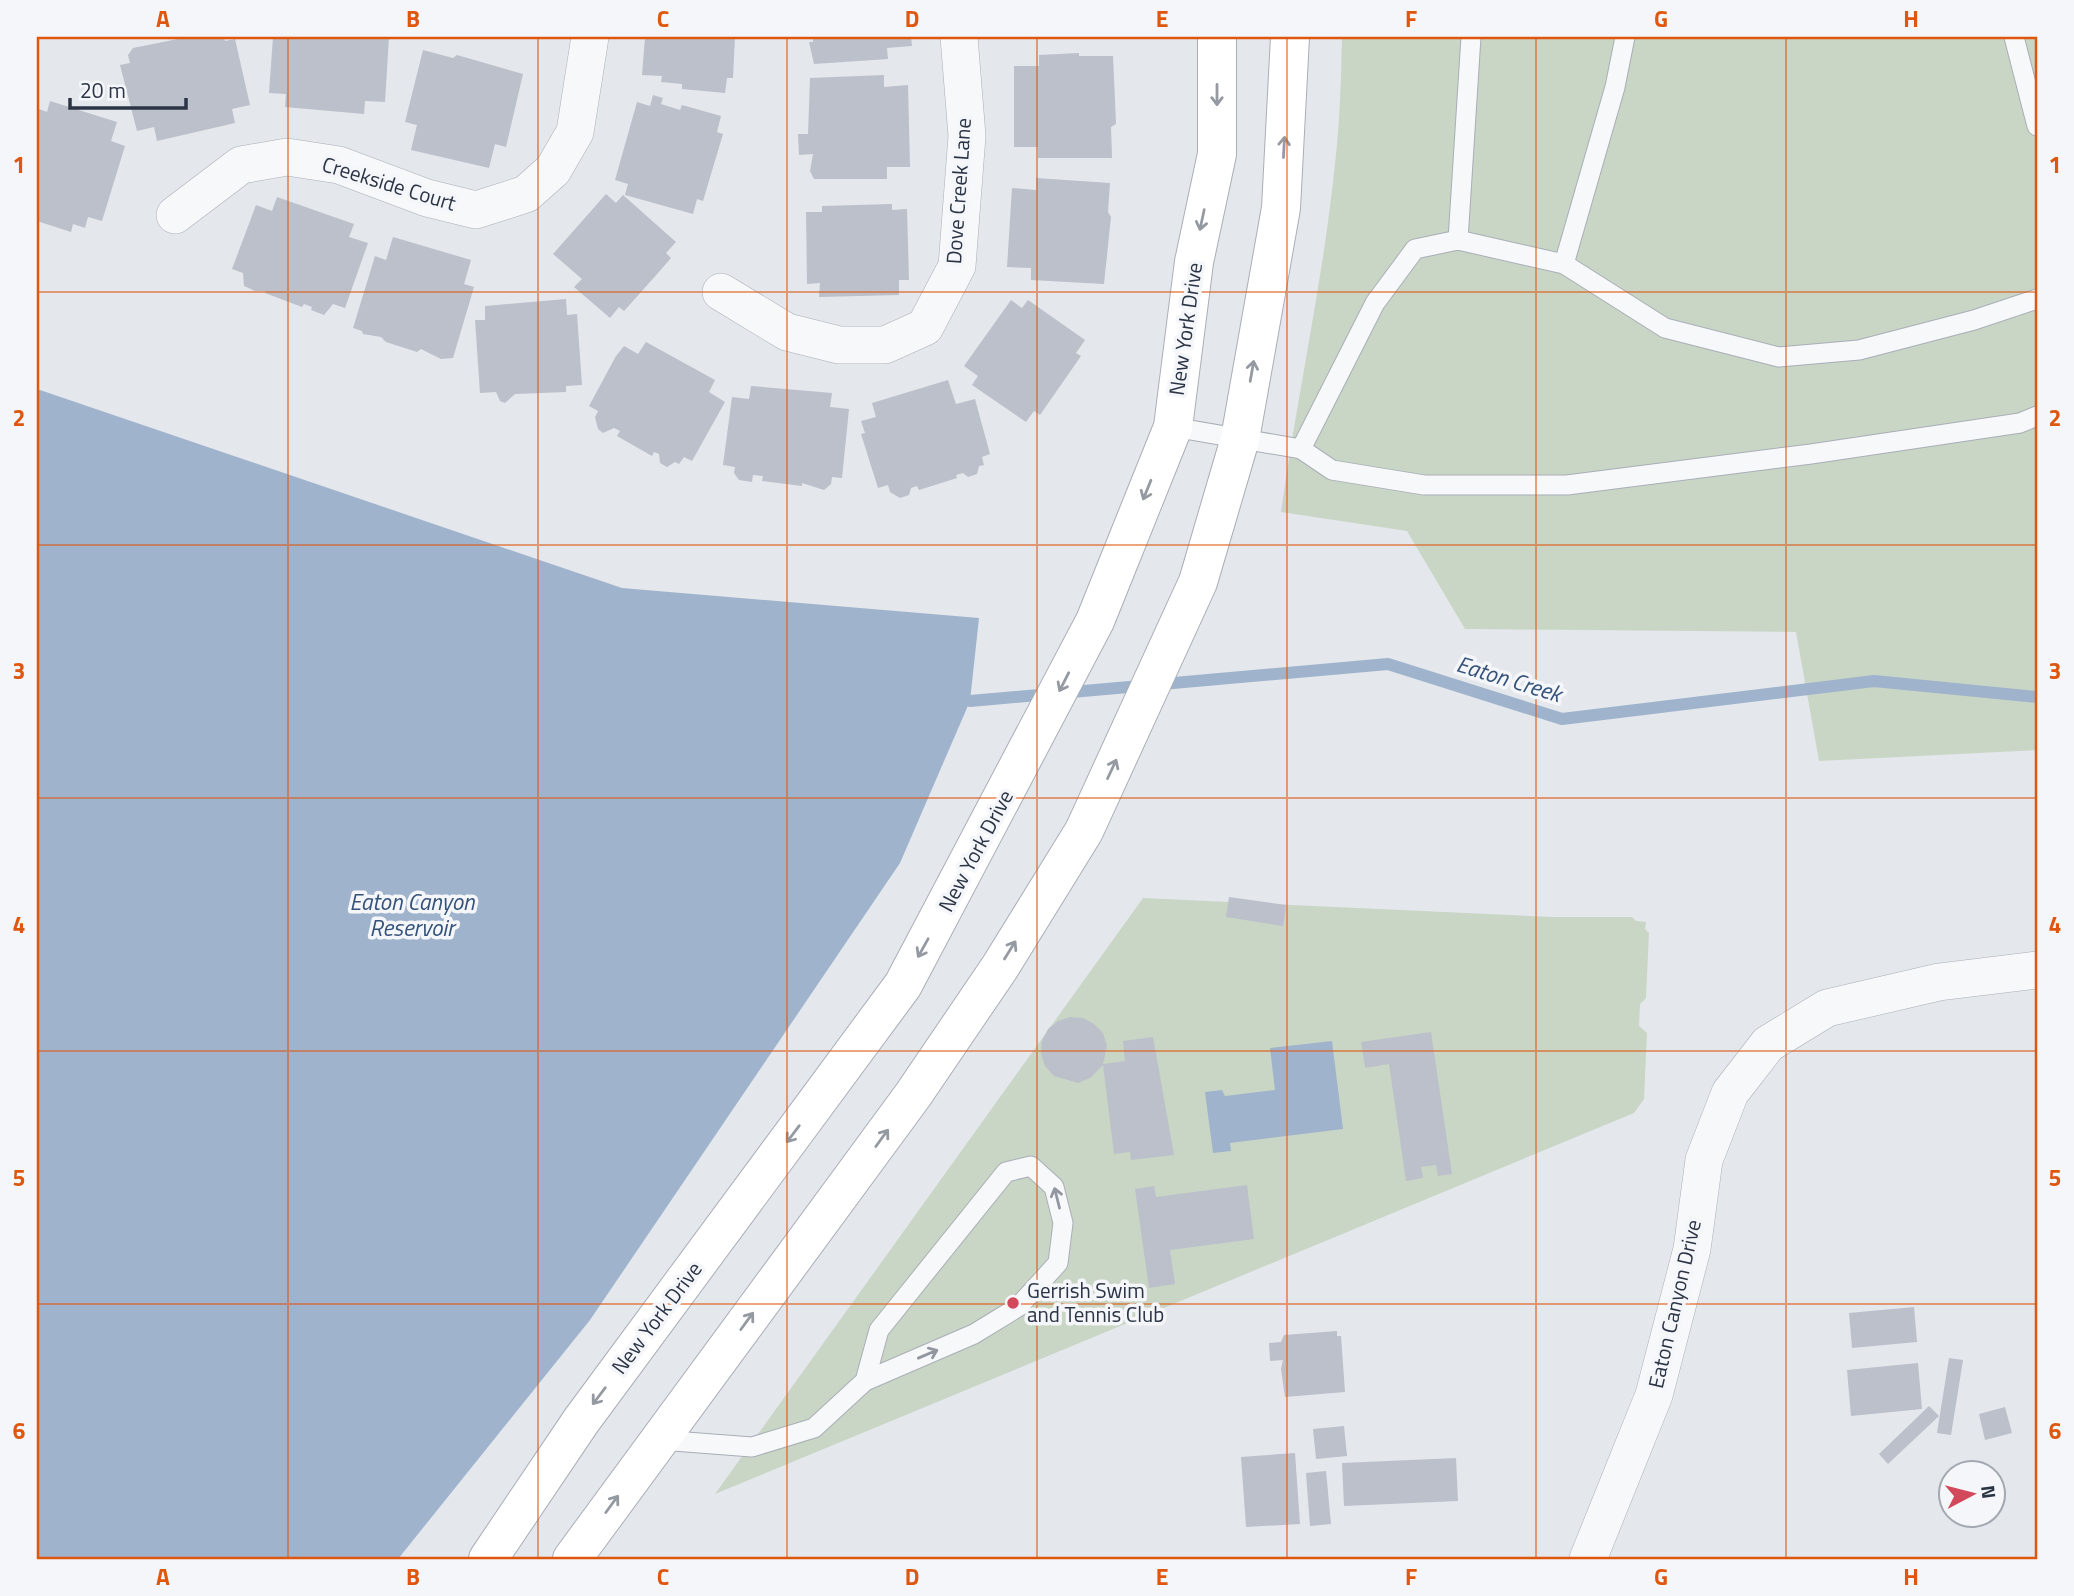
<svg xmlns="http://www.w3.org/2000/svg" width="2074" height="1596" font-family="'Titillium Web',sans-serif">
<rect width="100%" height="100%" fill="#e4e7ec"/>
<!-- green -->
<g fill="#c9d6c5">
<path d="M1342 37H2037V750L1819 761 1796 632 1465 629 1407 531 1281 512C1297 396 1323 281 1335 164 1340 122 1341 79 1342 37Z"/>
<path d="M1143 898 1552 917H1632L1636 921 1646 922 1645 929 1649 933 1646 998 1640 1004 1639 1026 1647 1033 1644 1099 1634 1113 715 1494Z"/>
</g>
<!-- water -->
<g fill="#9fb4cc">
<path d="M37 389 622 588 979 618 970 701 900 863 590 1320 398 1559H37Z"/>
<path d="M1332 1041 1343 1129 1230 1143 1231 1151 1213 1153 1205 1092 1222 1090 1225 1096 1275 1090 1270 1048Z"/>
</g>
<g fill="none" stroke-linecap="round" stroke-linejoin="round">
<!-- stream -->
<path stroke="#9fb4cc" stroke-width="12" d="M970 701 1388 664 1562 719 1874 681 2037 697"/>
</g>
<!-- building -->
<g fill="#bbc0ca">
<path d="M188 37H224L225 41 235 39 250 105 232 109 235 123 157 141 154 127 137 131 120 65 130 63 128 55 133 48Z"/>
<path d="M273 37H389L385 102 365 101 364 114 285 107 286 94 269 93Z"/>
<path d="M645 37H735L733 78H727L725 93 682 89V84L661 82 662 76 642 75Z"/>
<path d="M813 37H911L912 46 887 48 888 59 814 64 809 42H813Z"/>
<path d="M423 50 453 58 457 55 523 74 506 147 495 144 489 168 411 150 417 125 405 122Z"/>
<path d="M1079 53V56H1113L1116 124 1111 127 1112 158H1038V147H1014V66H1039V55Z"/>
<path d="M884 75V87L908 85 910 167H887V179H814L810 171 813 154 799 155 798 134H808L810 78Z"/>
<path d="M653 95 663 98 661 104 680 110 682 105 721 116 717 132 723 134 703 201 697 199 693 214 625 195 628 184 615 180 637 102 650 106Z"/>
<path d="M50 101 117 122 111 141 125 146 102 221 88 217 85 228 73 224 71 232 37 221V114L39 109 47 112Z"/>
<path d="M1036 178 1110 183 1108 212 1111 217 1104 284 1031 280V268L1007 267 1012 188 1036 190Z"/>
<path d="M606 194 616 203 623 195 676 242 666 253 671 258 658 273 624 311 619 307 610 318 574 287 582 279 553 254Z"/>
<path d="M277 197 354 224 349 237 368 243 345 308 333 304 324 315 311 310 312 307 304 304 302 307 265 293 266 291H255L244 286 243 273 232 269 256 205 272 211Z"/>
<path d="M892 204V210L907 209 909 280H899V295L819 297 820 283 807 284 806 212H822V206Z"/>
<path d="M393 237 471 260 464 284 474 287 453 358 441 359 421 349 417 352 386 342 381 337 363 334 362 331 353 328 375 256 386 260Z"/>
<path d="M566 299 567 315 577 314 582 385 566 386V392L515 394 505 403 500 401 496 392 480 393 475 320H485V306Z"/>
<path d="M1011 300 1022 308 1028 300 1085 340 1076 353 1081 356 1040 415 1034 411 1026 422 972 385 978 376 964 366Z"/>
<path d="M646 342 715 380 709 392 725 402 692 461 684 457 679 464 675 462 667 467 660 463 659 454 654 452 652 456 617 436 620 431 614 428 603 433 598 429 595 417 598 411 589 406 616 356 624 346 638 354Z"/>
<path d="M948 380 956 404 975 399 990 454 982 457 984 465 979 466 977 474 968 477 963 473 956 475 957 478 919 490 917 486 911 488 909 495 900 498 890 492 888 485 878 488 861 434 865 433 861 421 876 417 872 403Z"/>
<path d="M751 386 832 393 830 407 849 409 842 478 832 477 831 484 824 490 802 483V486L762 481 763 476 753 475 752 482 739 480 734 473 735 467 723 465 732 397 749 399Z"/>
<path d="M1229 897 1286 905 1283 926 1226 917Z"/>
<path d="M1070 1017 1083 1018 1094 1024 1103 1033 1107 1046 1103 1064 1125 1061 1123 1041 1153 1037 1174 1155 1131 1160 1130 1152 1114 1154 1103 1065 1090 1078 1078 1083 1054 1076 1045 1066 1041 1054 1042 1041 1048 1029 1058 1021Z"/>
<path d="M1431 1032 1452 1174 1438 1176 1436 1165 1421 1167 1423 1178 1406 1181 1389 1064 1365 1068 1361 1042Z"/>
<path d="M1247 1185 1254 1239 1170 1250 1175 1284 1149 1288 1135 1189 1154 1186 1156 1197Z"/>
<path d="M1914 1307 1917 1342 1852 1348 1849 1313Z"/>
<path d="M1337 1331V1336H1341L1345 1392 1285 1397 1281 1369 1283 1360 1270 1361 1269 1343 1281 1342 1284 1335Z"/>
<path d="M1949 1358 1963 1360 1951 1435 1937 1433Z"/>
<path d="M1918 1363 1922 1409 1851 1416 1847 1370Z"/>
<path d="M1929 1406 1939 1416 1888 1464 1879 1454Z"/>
<path d="M2005 1407 2012 1433 1985 1440 1979 1414Z"/>
<path d="M1344 1426 1347 1456 1316 1459 1313 1429Z"/>
<path d="M1295 1453 1300 1524 1246 1527 1241 1457Z"/>
<path d="M1456 1458 1458 1501 1344 1506 1342 1463Z"/>
<path d="M1326 1471 1331 1524 1310 1526 1306 1473Z"/>
</g>
<g fill="none" stroke-linecap="round" stroke-linejoin="round">
<!-- lane casing -->
<g stroke="#a9aeb7" stroke-width="21">
<g id="lane">
<path d="M2014 37 2037 126"/>
<path d="M1458 240 1471 37"/>
<path d="M1564 264 1615 87 1625 37"/>
<path d="M1173 427 1301 449 1332 470 1424 485H1567L1811 454 2020 423 2037 416"/>
<path d="M1301 449 1375 303 1415 249 1458 240 1564 264 1665 328 1779 357 1859 350 1974 320 2037 299"/>
<path d="M660 1440 752 1447 814 1428 865 1381 974 1334 1018 1307 1058 1263 1063 1223 1054 1187 1031 1166 1006 1172 879 1330 865 1381"/>
</g>
</g>
<!-- street casing -->
<g stroke="#a9aeb7" stroke-width="38">
<g id="street">
<path d="M175 215 241 165 287 157 339 165 427 198 476 210 526 194 553 170 575 132 590 37"/>
<path d="M721 292 787 332 839 345H885L925 327 957 266 967 136 959 37"/>
<path d="M1588 1559 1654 1395 1692 1249 1704 1160 1730 1093 1768 1044 1827 1008 1939 982 2037 970"/>
</g>
</g>
<!-- secondary casing -->
<g stroke="#a9aeb7" stroke-width="40">
<g id="secondary">
<path d="M488 1559 581 1421 903 985 1095 621 1173 427 1194 262 1217 154V37"/>
<path d="M572 1559 913 1095 1000 967 1084 831 1198 582 1240 439 1281 208 1290 37"/>
</g>
</g>
<!-- lane -->
<use href="#lane" stroke="#f7f8fa" stroke-width="19"/>
<!-- street -->
<use href="#street" stroke="#f7f8fa" stroke-width="37"/>
<!-- secondary -->
<use href="#secondary" stroke="#fff" stroke-width="38"/>
</g>
<!-- one-way arrows -->
<defs><path id="oneway-shaft" d="M-6 0H5M1.5-3L5.5 0L1.5 3" fill="none" stroke-width="1.6" stroke-linecap="round" stroke-linejoin="round" transform="scale(1.75)"/></defs>
<g stroke="#959aa2">
<use href="#oneway-shaft" transform="translate(1217 95) rotate(90)"/>
<use href="#oneway-shaft" transform="translate(1284 147) rotate(-87)"/>
<use href="#oneway-shaft" transform="translate(1202 220) rotate(102)"/>
<use href="#oneway-shaft" transform="translate(1252 371) rotate(-80)"/>
<use href="#oneway-shaft" transform="translate(1147 490) rotate(112)"/>
<use href="#oneway-shaft" transform="translate(1064 682) rotate(117)"/>
<use href="#oneway-shaft" transform="translate(1112 769) rotate(-65)"/>
<use href="#oneway-shaft" transform="translate(923 948) rotate(119)"/>
<use href="#oneway-shaft" transform="translate(1010 950) rotate(-58)"/>
<use href="#oneway-shaft" transform="translate(793 1134) rotate(127)"/>
<use href="#oneway-shaft" transform="translate(882 1138) rotate(-54)"/>
<use href="#oneway-shaft" transform="translate(747 1321) rotate(-54)"/>
<use href="#oneway-shaft" transform="translate(599 1396) rotate(127)"/>
<use href="#oneway-shaft" transform="translate(612 1504) rotate(-54)"/>
</g>
<g stroke="#9196a0">
<use href="#oneway-shaft" transform="translate(1057 1198) rotate(-104)"/>
<use href="#oneway-shaft" transform="translate(928 1354) rotate(-23)"/>
</g>
<!-- grid -->
<path fill="none" stroke="#df570f" stroke-width="2" stroke-opacity="0.55" d="M288 37V1559M538 37V1559M787 37V1559M1037 37V1559M1287 37V1559M1536 37V1559M1786 37V1559M37 292H2037M37 545H2037M37 798H2037M37 1051H2037M37 1304H2037"/>
<!-- markers -->
<circle fill="#d1495b" stroke="#f4f6f9" stroke-width="2.5" cx="1013" cy="1303" r="7"/>
<g text-anchor="middle" stroke-width="7" stroke-linejoin="round" paint-order="stroke">
<!-- street labels -->
<g font-size="21" fill="#2b3445" stroke="#f4f6f9">
<text transform="translate(389 184) rotate(17)" y="7">Creekside Court</text>
<text transform="translate(959 191) rotate(-86)" y="7">Dove Creek Lane</text>
<text transform="translate(1186 329) rotate(-82)" y="7">New York Drive</text>
<text transform="translate(976 851) rotate(-62)" y="7">New York Drive</text>
<text transform="translate(1675 1304) rotate(-77)" y="7">Eaton Canyon Drive</text>
<text transform="translate(657 1318) rotate(-53)" y="7">New York Drive</text>
</g>
<!-- poi labels -->
<g font-size="21" fill="#2b3445" stroke="#f4f6f9" text-anchor="start">
<text x="1027" y="1298">Gerrish Swim<tspan x="1027" dy="24">and Tennis Club</tspan></text>
</g>
<!-- water labels -->
<g font-size="23" font-style="italic" fill="#34527a" stroke="#f4f6f9">
<text transform="translate(1509 679) rotate(17)" y="8">Eaton Creek</text>
<text x="412" y="910">Eaton Canyon<tspan x="412" dy="26">Reservoir</tspan></text>
</g>
</g>
<!-- border -->
<rect width="2074" height="1596" fill="none" stroke="#f4f6f9" stroke-width="77"/>
<!-- north arrow -->
<g transform="translate(1972 1494) rotate(83)"><circle r="33" fill="#f4f6f9" stroke="#a4a8b1" stroke-width="2"/>
<path d="M0-5L12 26L0 18L-12 26Z" fill="#d1495b"/>
<text y="-10" font-size="19" font-weight="bold" text-anchor="middle" fill="#2b3445">N</text>
</g>
<!-- scale -->
<path d="M70 98v10h116v-10" fill="none" stroke="#2b3445" stroke-width="3.5"/>
<text x="80" y="98" font-size="21" fill="#2b3445" stroke="#f4f6f9" stroke-width="5" paint-order="stroke">20 m</text>
<rect x="38" y="38" width="1998" height="1520" fill="none" stroke="#df570f" stroke-width="2.5"/>
<g font-size="23" text-anchor="middle" font-weight="bold" fill="#df570f">
<text x="163" y="27">A</text>
<text x="413" y="27">B</text>
<text x="663" y="27">C</text>
<text x="912" y="27">D</text>
<text x="1162" y="27">E</text>
<text x="1411" y="27">F</text>
<text x="1661" y="27">G</text>
<text x="1911" y="27">H</text>
<text x="19" y="173">1</text>
<text x="2055" y="173">1</text>
<text x="19" y="426">2</text>
<text x="2055" y="426">2</text>
<text x="19" y="679">3</text>
<text x="2055" y="679">3</text>
<text x="19" y="933">4</text>
<text x="2055" y="933">4</text>
<text x="19" y="1186">5</text>
<text x="2055" y="1186">5</text>
<text x="19" y="1439">6</text>
<text x="2055" y="1439">6</text>
<text x="163" y="1585">A</text>
<text x="413" y="1585">B</text>
<text x="663" y="1585">C</text>
<text x="912" y="1585">D</text>
<text x="1162" y="1585">E</text>
<text x="1411" y="1585">F</text>
<text x="1661" y="1585">G</text>
<text x="1911" y="1585">H</text>
</g>
</svg>
